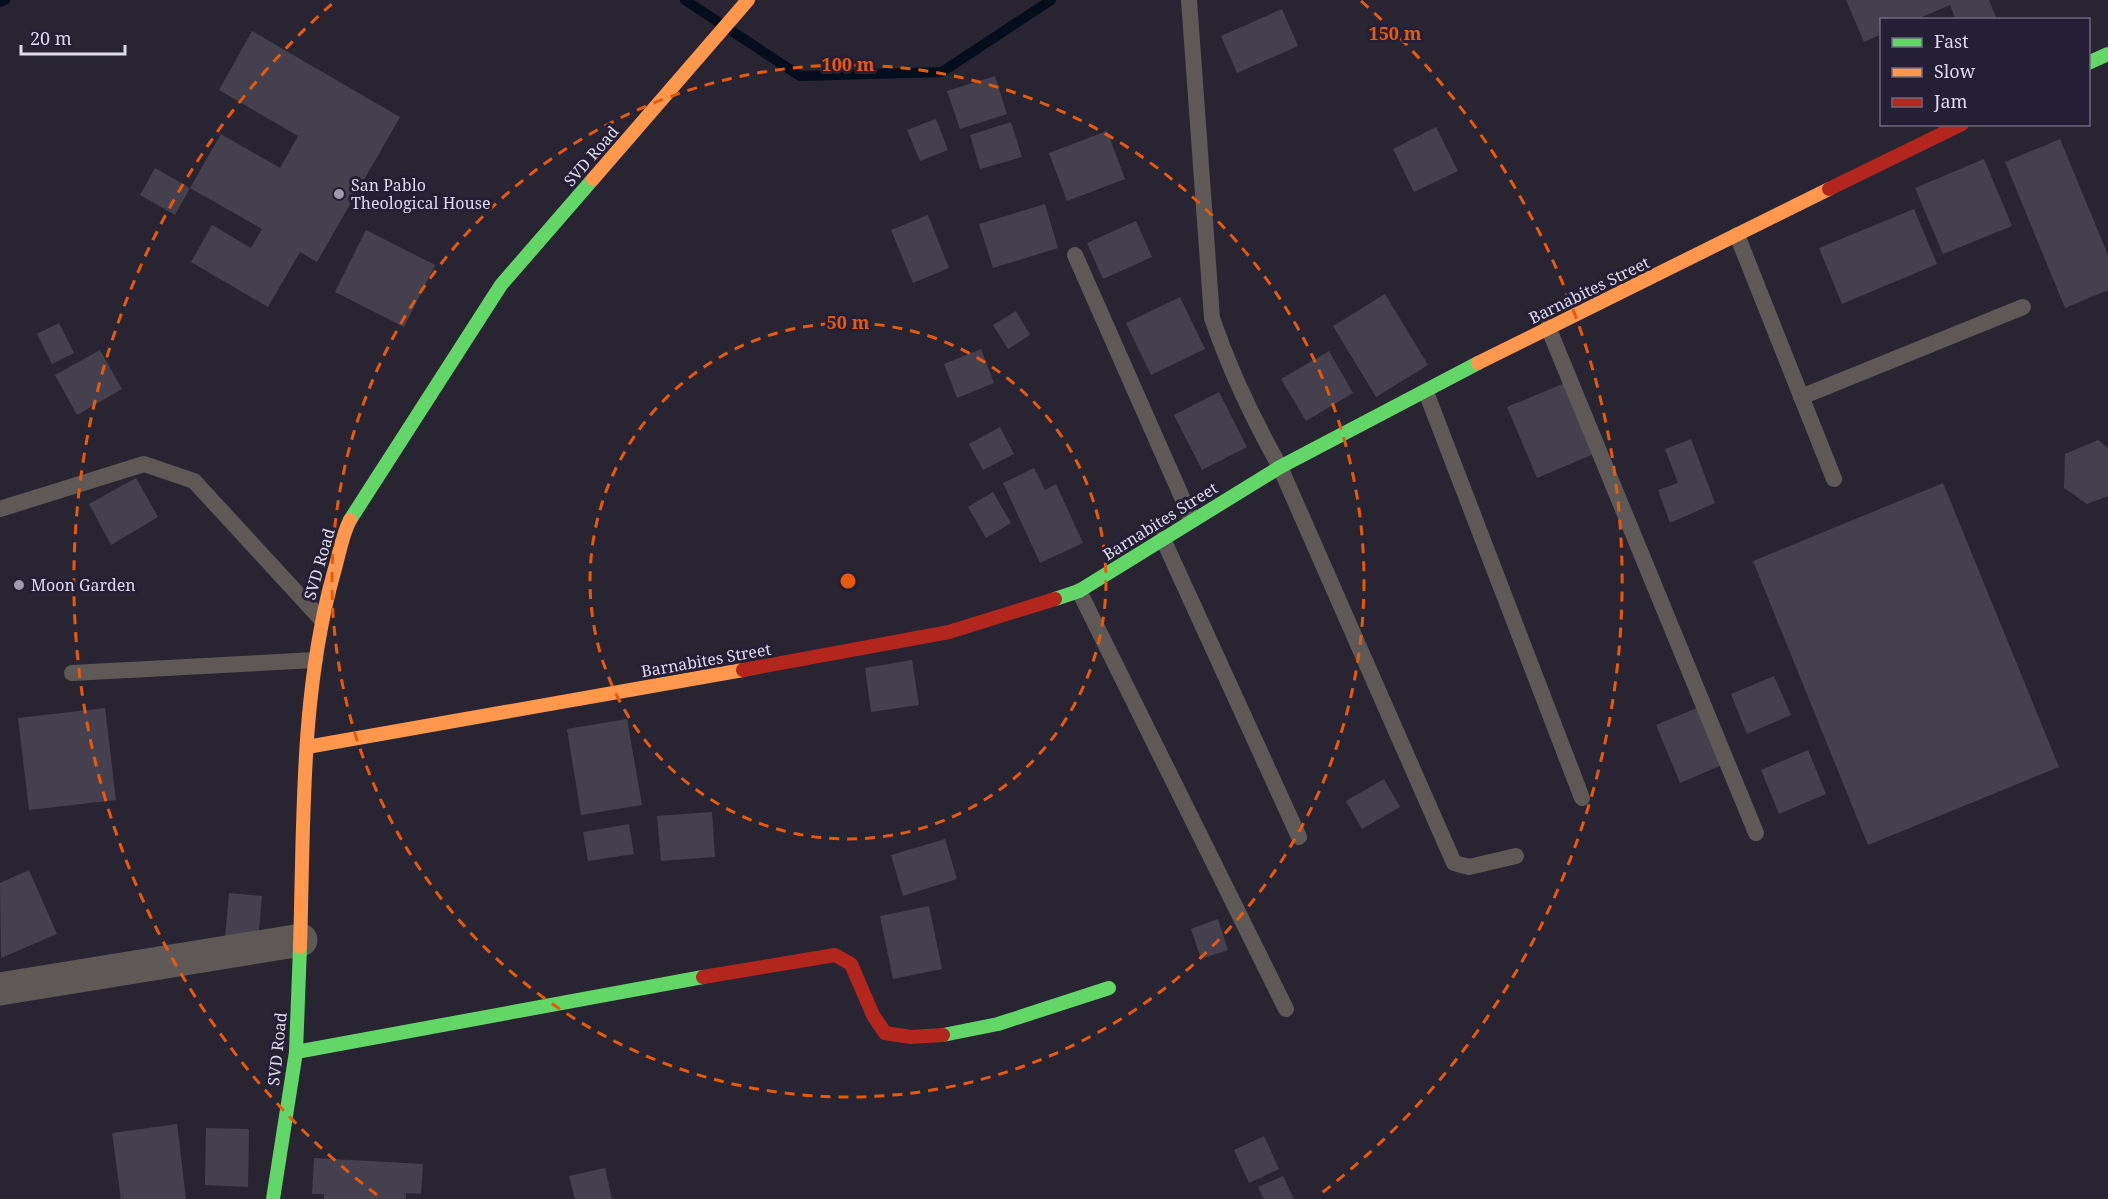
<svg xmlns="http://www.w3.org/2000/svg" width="2108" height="1199" font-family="'Noto Serif',serif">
<rect width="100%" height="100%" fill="#282431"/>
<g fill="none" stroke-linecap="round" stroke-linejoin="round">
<!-- stream -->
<g stroke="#040d1c" stroke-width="10">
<path d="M685 0 800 76 942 72 1051 0"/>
<path d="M0 2 5 0"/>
</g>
</g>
<!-- building -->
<g fill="#44404e">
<path d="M1846 0H1989L1997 20H1956L1950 5 1915 20H1882V34L1864 42Z"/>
<path d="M1282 9 1298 46 1237 73 1221 36Z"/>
<path d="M252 31 400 117 317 262 300 252 268 307 191 262 212 225 251 248 262 229 190 188 221 134 280 168 298 136 219 90Z"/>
<path d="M995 76 1007 114 960 129 947 91Z"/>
<path d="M936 119 948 150 920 161 907 130Z"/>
<path d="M1011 122 1022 157 980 169 970 135Z"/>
<path d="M1436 127 1458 171 1414 192 1393 149Z"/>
<path d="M1107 131 1125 179 1067 201 1049 153Z"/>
<path d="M2060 139 2108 255V290L2065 308 2005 162Z"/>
<path d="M1984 159 2012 226 1943 254 1915 188Z"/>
<path d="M155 168 190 188 175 215 140 195Z"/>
<path d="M1045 204 1058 248 993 268 979 224Z"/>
<path d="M1914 209 1937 264 1842 304 1819 248Z"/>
<path d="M928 215 949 268 913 283 891 230Z"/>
<path d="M1136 221 1152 257 1103 279 1087 243Z"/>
<path d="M366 230 435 265 404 327 335 292Z"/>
<path d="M1385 294 1428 365 1376 397 1333 326Z"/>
<path d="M1180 297 1205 349 1151 375 1126 323Z"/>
<path d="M1016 311 1030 335 1008 349 993 325Z"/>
<path d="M59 323 74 353 52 364 37 334Z"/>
<path d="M981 349 994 383 957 398 944 364Z"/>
<path d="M100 350 122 389 77 415 55 375Z"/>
<path d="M1329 351 1353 393 1306 421 1281 379Z"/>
<path d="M1565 383 1594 454 1537 478 1507 407Z"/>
<path d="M1219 392 1247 447 1202 470 1174 415Z"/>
<path d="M1000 427 1014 454 983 470 969 444Z"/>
<path d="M1691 439 1715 503 1670 523 1658 490 1678 483 1665 449Z"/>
<path d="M2098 440 2108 448V496L2087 504 2064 488 2065 454Z"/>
<path d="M1034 468 1045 490 1056 484 1083 543 1040 563 1003 483Z"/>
<path d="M136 478 158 517 111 545 89 504Z"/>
<path d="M1943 483 2059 767 1868 845 1753 561Z"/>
<path d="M993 492 1011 523 986 538 968 507Z"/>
<path d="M912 660 919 705 871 712 865 668Z"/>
<path d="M1774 676 1791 715 1747 734 1731 694Z"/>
<path d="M1699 707 1722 765 1680 783 1656 725Z"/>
<path d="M105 708 116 800 29 810 18 718Z"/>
<path d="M627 719 642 805 581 815 567 729Z"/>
<path d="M1808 750 1826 794 1779 814 1761 770Z"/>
<path d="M1384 779 1400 807 1362 829 1346 801Z"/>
<path d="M712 812 715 857 661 861 657 816Z"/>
<path d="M629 824 634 854 588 861 583 832Z"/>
<path d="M945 839 957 879 903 896 891 855Z"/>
<path d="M29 870 57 934 1 958 0 883Z"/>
<path d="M229 893 262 896 258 941 225 938Z"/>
<path d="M929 906 942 969 893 979 880 916Z"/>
<path d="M1218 919 1228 950 1201 959 1191 929Z"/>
<path d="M177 1124 186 1199H121L112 1133Z"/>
<path d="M206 1128 249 1129 248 1187 205 1185Z"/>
<path d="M1264 1136 1279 1169 1249 1183 1234 1150Z"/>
<path d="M314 1158 423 1164 421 1194 406 1193V1199H324V1194H312Z"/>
<path d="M605 1168 612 1199H575L569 1176Z"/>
<path d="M1283 1176 1294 1199H1264L1258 1187Z"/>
</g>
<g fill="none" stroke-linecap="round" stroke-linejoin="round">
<!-- lane -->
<g stroke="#5e5956" stroke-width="16">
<path d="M1189 0 1212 318C1230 371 1253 419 1280 467L1454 863 1469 867 1516 856"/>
<path d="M1737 235 1834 479"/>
<path d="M1075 255 1192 520"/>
<path d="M1548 327 1756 833"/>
<path d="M1426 392 1582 798"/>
<path d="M1801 397 2023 307"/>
<path d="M0 509 144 464 194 481 321 619"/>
<path d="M1163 539 1299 837"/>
<path d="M1079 591 1286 1009"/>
<path d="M72 673 315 660"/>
</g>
<!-- street -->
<path stroke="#5e5956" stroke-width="33" d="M0 989 301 940"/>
<!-- fast -->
<g stroke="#63d668" stroke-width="14">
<path d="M2088 63 2108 54"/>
<path d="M350 520 501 285 593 179"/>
<path d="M1055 599 1079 591 1280 467 1478 363"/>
<path d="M943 1035 998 1024 1109 988"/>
<path d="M296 1052 703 977"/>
<path d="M273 1199 296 1052 300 947"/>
</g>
<!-- slow -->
<g stroke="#ff974d" stroke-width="14">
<path d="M593 179 748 0"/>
<path d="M1478 363 1829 189"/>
<path d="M307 747 743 670"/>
<path d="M300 947C304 822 300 693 334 572 339 555 342 535 350 520"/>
</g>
<!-- jam -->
<g stroke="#b3261e" stroke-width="14">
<path d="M1829 189 1962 124"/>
<path d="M743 670 949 632 1055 599"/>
<path d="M703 977 835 955 851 964 873 1015 885 1033 911 1037 943 1035"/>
</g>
</g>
<!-- distance rings -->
<g fill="none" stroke="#e8590c" stroke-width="3" stroke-dasharray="10 8">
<circle cx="848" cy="581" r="258"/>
<circle cx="848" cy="581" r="516"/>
<path d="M377 1195A774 774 0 0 1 335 1M1361 1A774 774 0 0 1 1319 1195"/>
</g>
<!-- markers -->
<g fill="#9e9baa" stroke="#251f36" stroke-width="2">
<circle cx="339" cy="194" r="6"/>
<circle cx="19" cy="585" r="6"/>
</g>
<g text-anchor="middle" stroke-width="6" stroke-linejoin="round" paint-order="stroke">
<!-- street labels -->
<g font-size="16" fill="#dedbeb" stroke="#251f36">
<text transform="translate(591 156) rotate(-49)" y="6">SVD Road</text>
<text transform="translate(1589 290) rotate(-26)" y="6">Barnabites Street</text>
<text transform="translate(1160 521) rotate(-32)" y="6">Barnabites Street</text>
<text transform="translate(319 564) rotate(-74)" y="6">SVD Road</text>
<text transform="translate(706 660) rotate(-10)" y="6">Barnabites Street</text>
<text transform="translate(277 1049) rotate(-84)" y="6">SVD Road</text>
</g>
<!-- poi labels -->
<g font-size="16" fill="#dedbeb" stroke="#251f36" text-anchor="start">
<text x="351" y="191">San Pablo<tspan x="351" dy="18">Theological House</tspan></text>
<text x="31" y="591">Moon Garden</text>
</g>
</g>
<circle cx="848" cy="581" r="9" fill="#e8590c" stroke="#251f36" stroke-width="3"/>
<g font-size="18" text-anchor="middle" font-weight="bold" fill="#e8590c" stroke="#251f36" stroke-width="6" stroke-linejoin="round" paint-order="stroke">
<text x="1395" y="40">150 m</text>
<text x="848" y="71">100 m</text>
<text x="848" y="329">50 m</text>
</g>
<!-- legend -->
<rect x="1880" y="18" width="210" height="108" fill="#251f36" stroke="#6f6a7e" stroke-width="1.5"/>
<rect x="1892" y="38" width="30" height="9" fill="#63d668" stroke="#6f6a7e" stroke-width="1.5"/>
<text x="1934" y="48" font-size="18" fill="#dedbeb">Fast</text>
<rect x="1892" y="68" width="30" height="9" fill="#ff974d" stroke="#6f6a7e" stroke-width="1.5"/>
<text x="1934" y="78" font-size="18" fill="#dedbeb">Slow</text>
<rect x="1892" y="98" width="30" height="9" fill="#b3261e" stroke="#6f6a7e" stroke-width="1.5"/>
<text x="1934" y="108" font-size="18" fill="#dedbeb">Jam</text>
<!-- scale -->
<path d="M21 45v9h104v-9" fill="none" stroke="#dedbeb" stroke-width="3"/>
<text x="30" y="45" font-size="18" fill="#dedbeb" stroke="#251f36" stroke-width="4.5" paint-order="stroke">20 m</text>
</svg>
